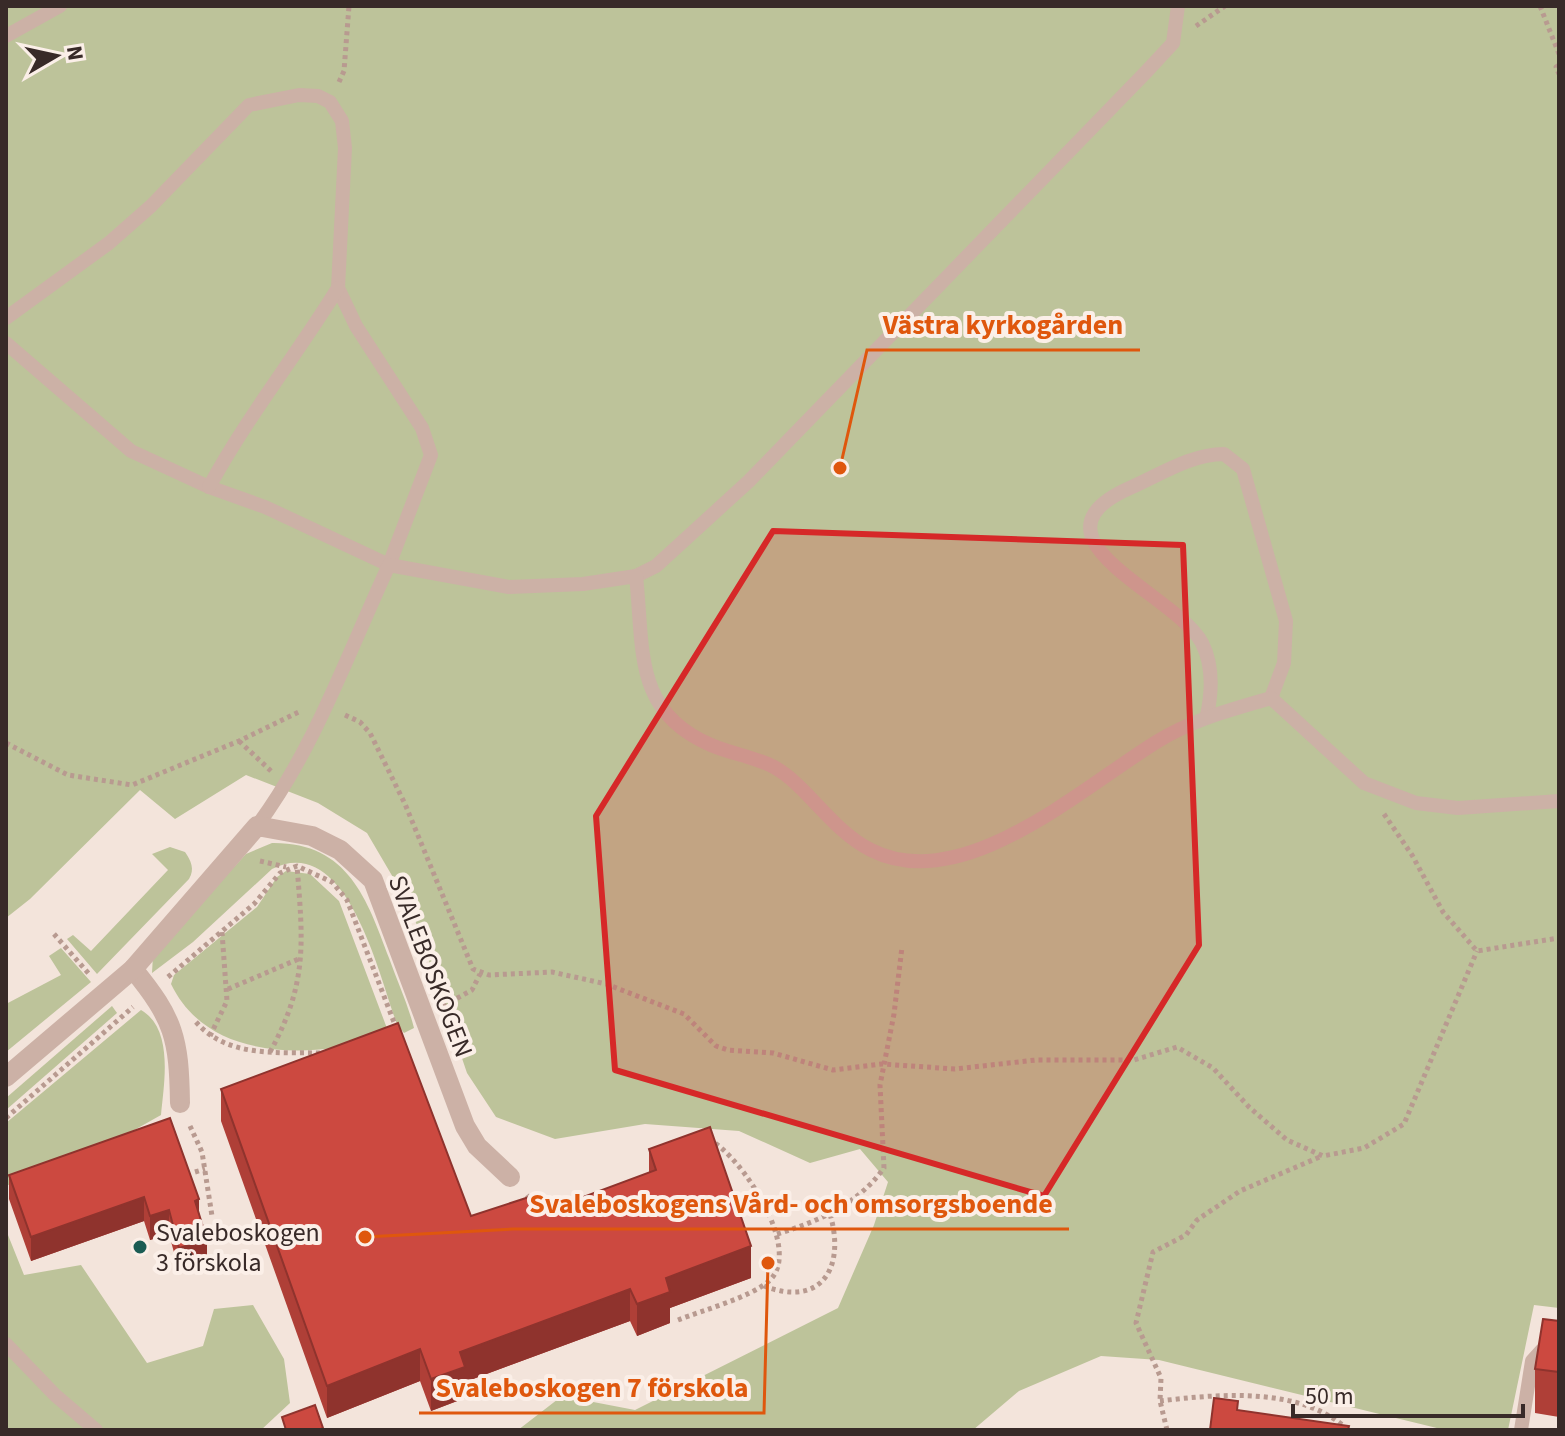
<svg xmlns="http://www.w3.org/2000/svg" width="1565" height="1436" font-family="'Source Sans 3',sans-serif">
<rect width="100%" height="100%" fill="#f3e4db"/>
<!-- green -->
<g fill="#bdc39a">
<path d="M6 6H1559V1308L1534 1305 1508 1430H1445L1159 1360 1101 1356 1019 1391 973 1430H518L562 1396 635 1410 838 1308 874 1225 888 1182 860 1149 810 1163 739 1131 645 1124 555 1139 496 1117 467 1073 411 908 367 833 318 803 246 775 175 819 140 790 30 899 6 918Z"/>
<path d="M272 843C348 842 367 899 389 958 397 981 408 1004 414 1028L404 1033 397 1024C379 976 347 831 272 869L193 942 152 973 153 955 246 854Z"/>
<path d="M170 847 185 852C191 861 195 869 189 879L97 974 67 939 73 935 91 951 168 870 152 854Z"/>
<path d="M286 871 310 874 339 901 388 1031C370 1037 352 1046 334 1048 271 1056 201 1046 171 984L174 975 257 907 277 877Z"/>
<path d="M61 948 91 982 6 1052V1004L61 975 49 956Z"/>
<path d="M112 1006 117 1013 6 1110V1098Z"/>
<path d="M141 1010C174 1029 164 1083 161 1115L113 1142 6 1186V1123Z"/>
<path d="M6 1230 24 1275 81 1265 147 1363 203 1346 214 1309 253 1305 284 1359 290 1403 261 1430H6Z"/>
</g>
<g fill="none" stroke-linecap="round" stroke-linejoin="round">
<!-- path -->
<g stroke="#b89a90" stroke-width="5" stroke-dasharray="4 4" stroke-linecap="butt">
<path d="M1540 6 1559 54"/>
<path d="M1196 26 1225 6"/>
<path d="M1559 65 1556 67 1559 74"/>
<path d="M339 82 344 71 349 6"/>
<path d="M345 715 360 722 370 733 405 804 473 969 489 975 552 972 606 984 684 1014 716 1046 728 1050 773 1053 833 1070 882 1064 955 1069 1036 1060H1134L1177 1047 1213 1068 1249 1107 1287 1140 1323 1156 1364 1148 1404 1124 1477 951"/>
<path d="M239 741 271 771"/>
<path d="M6 743 68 775 132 785 239 741 301 711"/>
<path d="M1384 814 1412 855 1443 912 1477 951 1559 938"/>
<path d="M260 861 286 867"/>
<path d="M54 934 90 975"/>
<path d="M168 977 254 904 280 873 297 866 332 882 347 900 397 1030"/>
<path d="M228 989 301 958"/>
<path d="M443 1006 472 990 480 974"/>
<path d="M196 1022C227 1058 278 1052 321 1053"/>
<path d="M210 1036 227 1001 222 932"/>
<path d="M270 1052C308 983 303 942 297 866"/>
<path d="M6 1118 133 1007"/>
<path d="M190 1126 202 1152 212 1216"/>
<path d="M195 1172 205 1169"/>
<path d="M527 1195 543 1216"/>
<path d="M533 1202 564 1207"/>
<path d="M777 1234C819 1221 857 1205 884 1168L880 1085 894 1014 902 947"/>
<path d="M764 1286C821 1308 846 1268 830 1214"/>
<path d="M678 1320C703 1310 749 1298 769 1281 804 1250 741 1156 710 1140"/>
<path d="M1160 1401C1218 1394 1302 1386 1348 1430"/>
<path d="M1167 1430 1160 1401 1161 1378 1136 1323 1153 1252 1186 1235 1197 1220 1240 1191 1322 1156"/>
</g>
<!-- lane -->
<g stroke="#ccb1a6" stroke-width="14">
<path d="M6 36 60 6"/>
<path d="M6 318 109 243 151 206 249 105 299 95 318 96 330 102 342 121 345 148 338 288 356 326 422 428 431 455 389 565 265 507 209 487 131 451 6 343"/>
<path d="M209 487C247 417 296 356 338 288"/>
<path d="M636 576 656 566 749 481 1146 72 1173 43 1178 6"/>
<path d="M1207 715C1212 692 1213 665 1202 643 1175 593 1016 537 1132 487 1161 474 1192 454 1224 454L1243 469 1286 621 1284 663 1271 698"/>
<path d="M257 826C315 748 348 653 389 565L509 587 583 584 636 576C644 649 633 712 711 745 732 754 755 757 774 767 807 785 831 830 871 850 963 897 1084 786 1158 741 1194 719 1231 710 1271 698L1364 783 1416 803 1458 808 1559 801"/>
<path d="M6 1344 55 1395 96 1430"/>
<path d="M1521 1430 1532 1361 1542 1350 1559 1351"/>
</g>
<!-- street -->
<g stroke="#ccb1a6" stroke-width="20">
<path d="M133 969C174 1019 179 1038 180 1103"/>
<path d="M6 1077 133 969 257 826 312 836 340 850 373 880 465 1126 477 1146 510 1177"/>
</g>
</g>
<!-- wall -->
<g fill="#af3f37">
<path d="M221 1089 471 1216 535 1215 649 1173V1149L751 1278 670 1308V1323L637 1336 630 1321 465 1382V1398L431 1411 420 1381 327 1418 221 1121Z"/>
<path d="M170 1118 199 1214 207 1264 179 1271 169 1234 150 1240 144 1221 31 1261 9 1199V1175Z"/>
<path d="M1559 1321V1417L1535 1413V1369Z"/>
</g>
<!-- shaded-wall -->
<g fill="#8f332d">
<path d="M144 1197V1221L31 1261V1237Z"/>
<path d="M199 1199V1223L195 1201Z"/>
<path d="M169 1210V1234L150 1240V1216Z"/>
<path d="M207 1240V1264L179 1271V1248Z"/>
<path d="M751 1246V1278L670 1308V1323L637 1336V1304L666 1278Z"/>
<path d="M630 1289V1321L465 1382V1398L431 1411V1379L460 1352Z"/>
<path d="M420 1349V1381L327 1418V1386Z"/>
</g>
<!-- building -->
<g fill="#cc4940" stroke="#8f332d" stroke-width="2">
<path d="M398 1023 471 1216 529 1197 535 1215 656 1170 649 1149 710 1127 751 1246 666 1278 670 1292 637 1304 630 1289 460 1352 465 1367 431 1379 420 1349 327 1386 221 1089Z"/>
<path d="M170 1118 199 1199 195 1201 207 1240 179 1248 169 1210 150 1216 144 1197 31 1237 9 1175Z"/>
<path d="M1543 1319 1559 1321V1372L1535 1369Z"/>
<path d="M1214 1398 1238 1401 1237 1410 1349 1426 1348 1430H1210Z"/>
<path d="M315 1405 323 1428 319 1430H286L282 1417Z"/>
</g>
<!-- marked area -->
<path fill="#d62828" fill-opacity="0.2" stroke="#d62828" stroke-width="6" stroke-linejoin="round" d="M773 531 1183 545 1199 945 1044 1196 615 1070 596 816Z"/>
<!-- markers -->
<circle fill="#1b5c54" stroke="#fbefe8" stroke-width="3" cx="140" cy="1247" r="8"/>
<g text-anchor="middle" stroke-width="8" stroke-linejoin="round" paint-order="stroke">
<!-- street labels -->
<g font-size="26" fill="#382a28" stroke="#fbefe8">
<text transform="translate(431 966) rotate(69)" y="9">SVALEBOSKOGEN</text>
</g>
<!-- poi labels -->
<g font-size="26" fill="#382a28" stroke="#fbefe8" text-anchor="start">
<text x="156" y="1241">Svaleboskogen<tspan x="156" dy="30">3 förskola</tspan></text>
</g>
</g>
<!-- callouts -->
<path fill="none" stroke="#df570d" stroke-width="3" d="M840 468L867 350H1140M365 1237L513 1229H1069M768 1263L764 1413H419"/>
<g fill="#df570d" stroke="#fbefe8" stroke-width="3">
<circle cx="840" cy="468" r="8"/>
<circle cx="365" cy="1237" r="8"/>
<circle cx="768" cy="1263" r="8"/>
</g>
<g font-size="28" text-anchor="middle" font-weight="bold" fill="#df570d" stroke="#fbefe8" stroke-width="8" stroke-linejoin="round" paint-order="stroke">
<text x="1003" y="334">Västra kyrkogården</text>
<text x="791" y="1213">Svaleboskogens Vård- och omsorgsboende</text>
<text x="592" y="1397">Svaleboskogen 7 förskola</text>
</g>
<!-- border -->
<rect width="1565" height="1436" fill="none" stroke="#382a28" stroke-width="16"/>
<!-- north arrow -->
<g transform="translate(56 56) rotate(81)" stroke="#fbefe8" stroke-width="6" paint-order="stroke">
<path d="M0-6L14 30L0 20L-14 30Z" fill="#382a28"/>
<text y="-12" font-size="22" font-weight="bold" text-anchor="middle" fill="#382a28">N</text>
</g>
<!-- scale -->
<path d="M1293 1404v12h230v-12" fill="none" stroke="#382a28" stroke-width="4"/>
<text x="1305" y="1404" font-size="24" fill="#382a28" stroke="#fbefe8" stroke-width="6" paint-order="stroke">50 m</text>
</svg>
